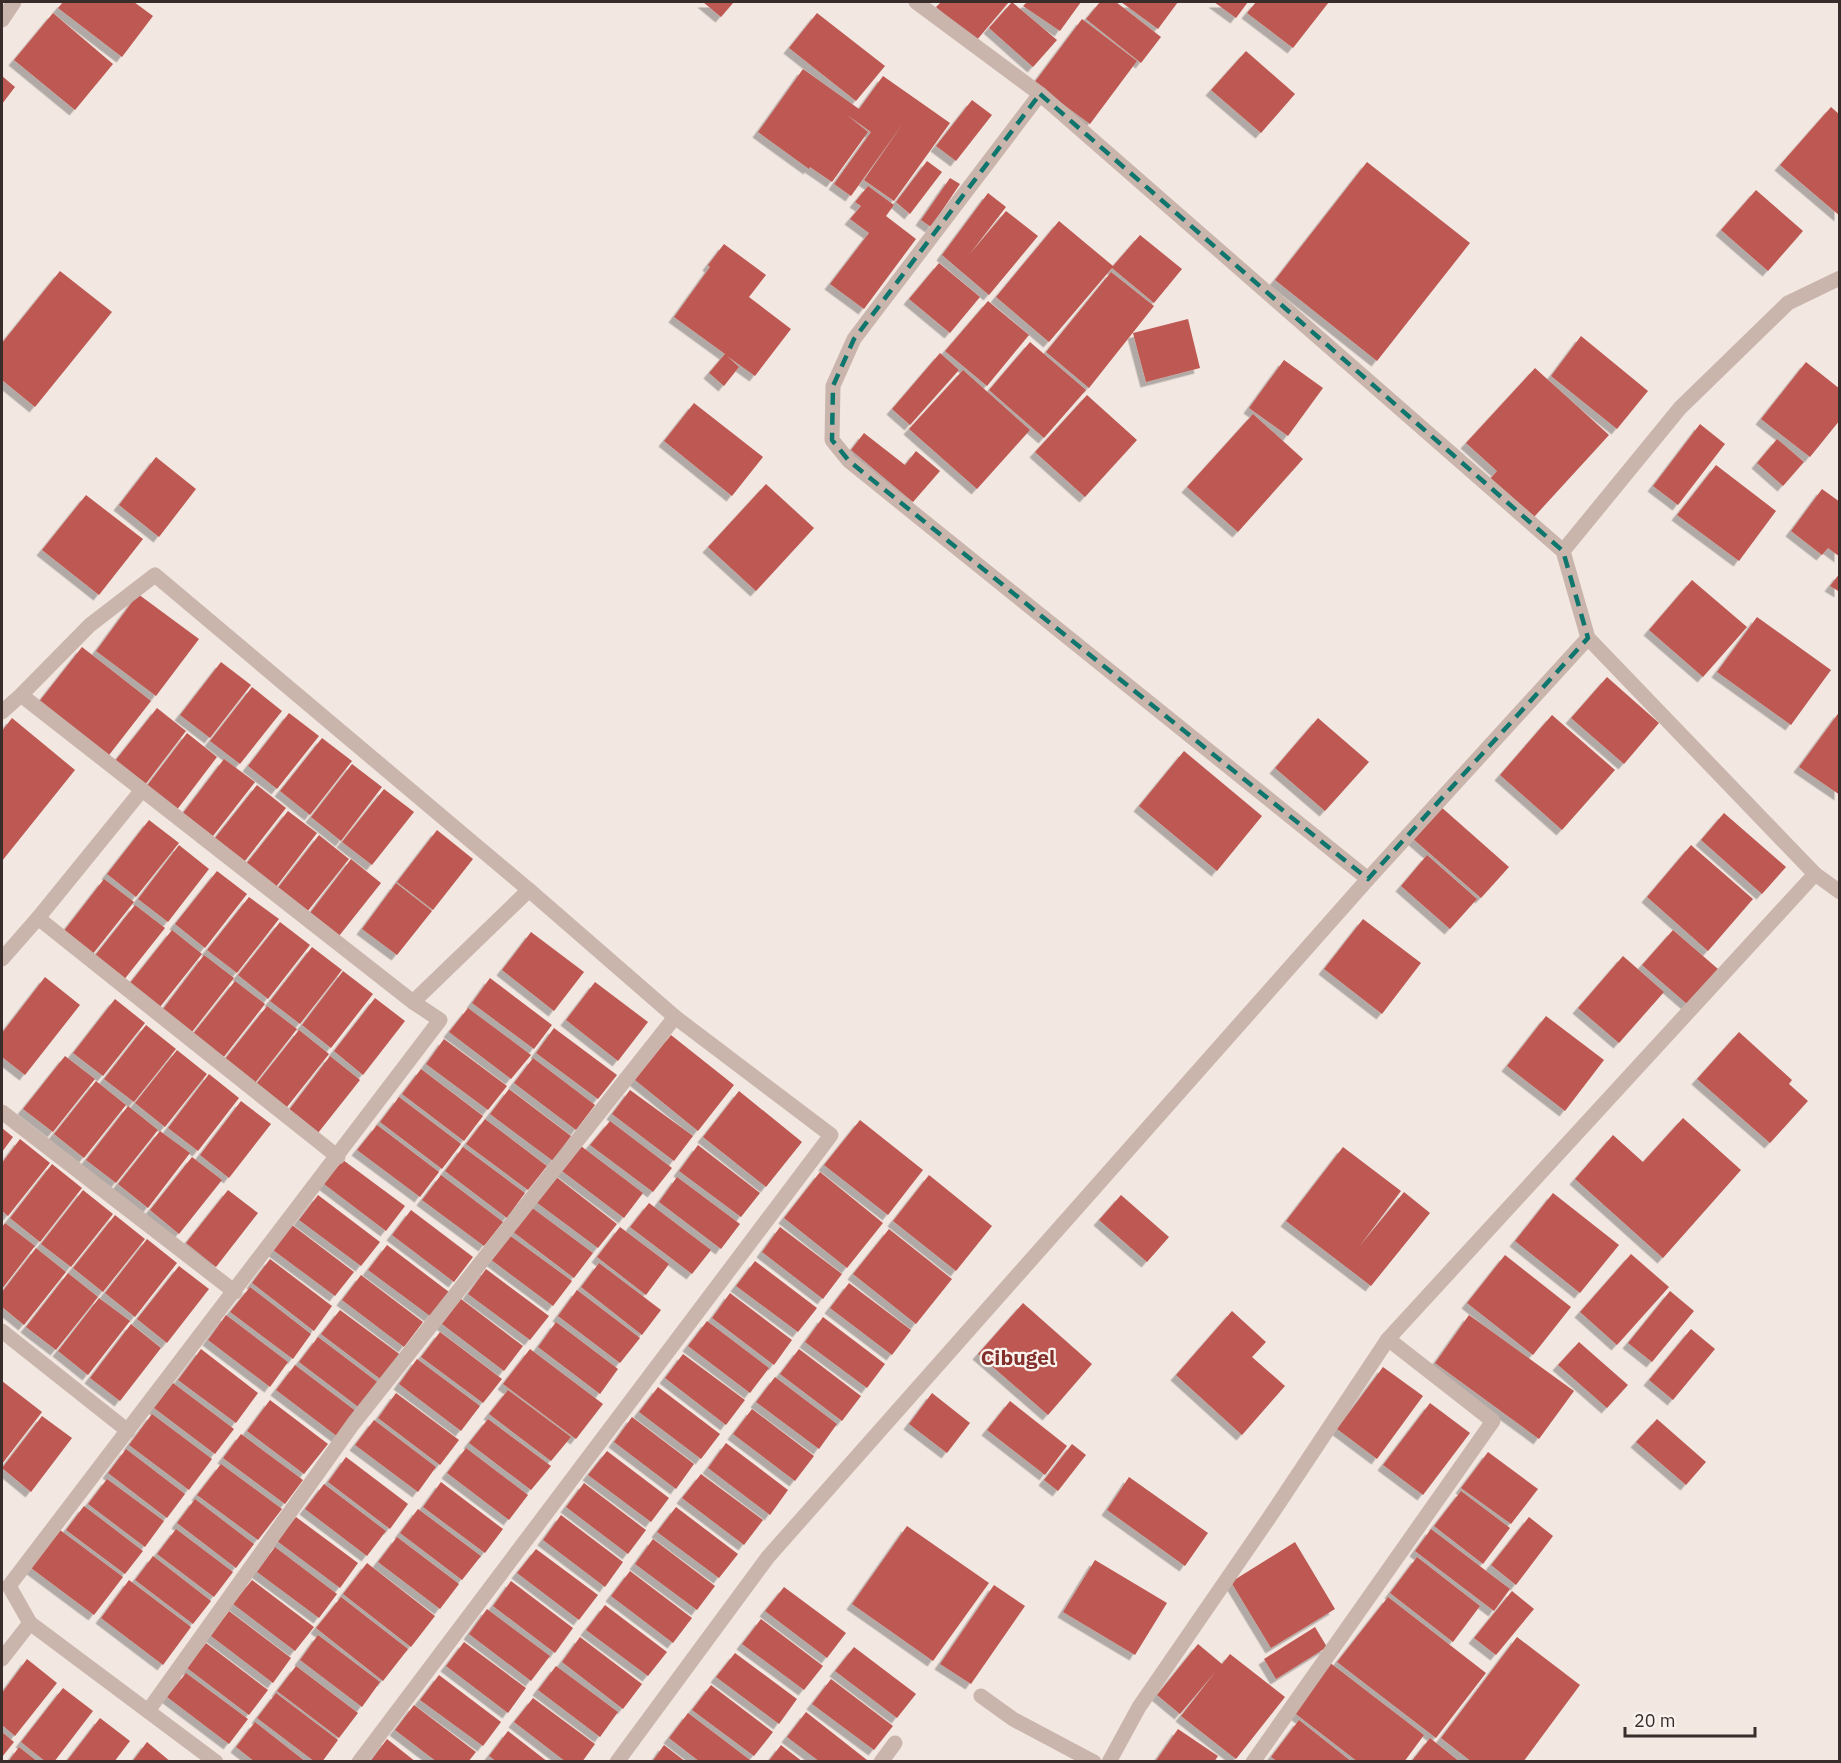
<svg xmlns="http://www.w3.org/2000/svg" width="1841" height="1763" font-family="'IBM Plex Sans',sans-serif">
<defs>
<filter id="shadow"><feDropShadow dx="-5.5" dy="5.5" stdDeviation="0" flood-color="#0004"/></filter>
</defs>
<rect width="100%" height="100%" fill="#f2e7e1"/>
<!-- building -->
<g fill="#be5953" filter="url(#shadow)">
<path d="M63 2H134L153 16 122 57 58 8Z"/>
<path d="M703 2H734L721 17Z"/>
<path d="M941 2H1009L976 41 936 7Z"/>
<path d="M1012 2 1057 40 1033 67 989 28Z"/>
<path d="M1027 2H1081L1060 31 1023 6Z"/>
<path d="M1100 2H1116L1161 37 1141 63 1086 19Z"/>
<path d="M1121 2H1178L1158 29Z"/>
<path d="M1214 2H1248L1236 18Z"/>
<path d="M1256 2H1329L1293 48 1247 13Z"/>
<path d="M53 13 113 64 75 110 14 60Z"/>
<path d="M817 13 885 66 856 101 789 48Z"/>
<path d="M1082 19 1137 61 1090 124 1034 83Z"/>
<path d="M1246 51 1295 94 1261 133 1211 90Z"/>
<path d="M803 69 859 109 883 76 950 123 894 201 864 180 904 122 851 196 834 184 871 132 847 115 868 132 832 182 810 167 809 169 758 132Z"/>
<path d="M2 76 15 87 2 104Z"/>
<path d="M972 100 992 115 956 161 936 146Z"/>
<path d="M1831 107 1840 115V216L1780 165Z"/>
<path d="M927 161 942 172 910 214 896 202Z"/>
<path d="M1367 162 1470 243 1377 361 1275 280Z"/>
<path d="M950 178 960 184 931 227 921 220Z"/>
<path d="M868 186 894 205 886 216 916 239 864 309 830 284 869 233 850 219 861 206 855 202Z"/>
<path d="M1756 190 1803 231 1768 271 1721 230Z"/>
<path d="M988 193 1006 207 969 255 1006 211 1038 236 989 295 942 255Z"/>
<path d="M1059 221 1113 266 1140 235 1182 269 1154 303 1112 268 1049 342 996 297Z"/>
<path d="M724 244 766 275 749 297 791 329 755 376 727 356 739 367 724 386 709 373 725 354 674 317 710 267 708 265Z"/>
<path d="M939 263 980 297 950 333 909 299Z"/>
<path d="M60 271 112 312 35 407 2 380V343Z"/>
<path d="M1111 272 1154 306 1089 388 1046 352Z"/>
<path d="M988 301 1029 335 987 386 945 351Z"/>
<path d="M1188 319 1200 368 1146 382 1133 333Z"/>
<path d="M1581 336 1648 391 1617 429 1551 376Z"/>
<path d="M1030 342 1086 390 1044 438 989 390Z"/>
<path d="M940 353 959 370 910 425 892 409Z"/>
<path d="M1284 360 1323 388 1288 436 1249 408Z"/>
<path d="M1806 362 1840 389V420L1810 457 1761 419Z"/>
<path d="M1535 368 1609 435 1533 518 1490 479 1497 471 1466 443Z"/>
<path d="M963 370 1030 430 977 489 909 429Z"/>
<path d="M1087 395 1137 440 1085 497 1035 452Z"/>
<path d="M694 403 763 457 732 496 664 441Z"/>
<path d="M1253 414 1303 459 1238 532 1187 487Z"/>
<path d="M1700 424 1725 444 1678 505 1653 486Z"/>
<path d="M864 433 905 465 916 451 940 471 913 502 851 450Z"/>
<path d="M1777 439 1804 462 1783 486 1757 463Z"/>
<path d="M156 457 196 489 159 537 119 505Z"/>
<path d="M1716 465 1776 511 1739 561 1677 515Z"/>
<path d="M766 484 814 528 756 591 708 547Z"/>
<path d="M1822 489 1840 502V557L1828 548 1822 555 1791 531Z"/>
<path d="M86 495 143 539 99 595 42 550Z"/>
<path d="M1840 573V592L1830 586Z"/>
<path d="M1692 580 1747 627 1703 677 1649 630Z"/>
<path d="M138 594 199 639 156 696 96 651Z"/>
<path d="M1757 617 1831 670 1791 725 1717 672Z"/>
<path d="M82 647 151 701 106 759 38 703Z"/>
<path d="M221 662 251 685 210 738 180 715Z"/>
<path d="M1607 677 1659 723 1624 764 1571 718Z"/>
<path d="M252 687 282 711 240 764 210 741Z"/>
<path d="M157 708 186 731 145 785 115 761Z"/>
<path d="M1840 711V795L1799 767Z"/>
<path d="M289 713 319 736 277 789 248 766Z"/>
<path d="M1552 715 1615 770 1562 830 1500 775Z"/>
<path d="M12 718 75 770 2 861V731Z"/>
<path d="M1318 718 1369 762 1325 811 1275 768Z"/>
<path d="M187 733 217 757 176 811 146 787Z"/>
<path d="M322 738 352 761 310 815 280 791Z"/>
<path d="M1184 751 1262 816 1217 871 1139 806Z"/>
<path d="M224 759 255 782 213 836 183 813Z"/>
<path d="M352 764 382 787 341 841 311 817Z"/>
<path d="M257 785 286 808 245 861 215 838Z"/>
<path d="M384 789 414 812 372 865 342 842Z"/>
<path d="M1440 806 1509 867 1481 898 1412 838Z"/>
<path d="M288 811 317 833 276 887 246 864Z"/>
<path d="M1724 813 1786 867 1762 894 1701 840Z"/>
<path d="M149 820 179 843 136 897 107 874Z"/>
<path d="M437 830 473 859 433 910 397 882Z"/>
<path d="M319 835 349 859 307 912 277 889Z"/>
<path d="M179 845 209 869 168 922 138 899Z"/>
<path d="M1691 845 1753 899 1708 951 1647 897Z"/>
<path d="M1427 855 1477 899 1450 929 1401 886Z"/>
<path d="M351 859 381 883 339 936 310 913Z"/>
<path d="M217 871 247 894 205 948 175 924Z"/>
<path d="M104 879 134 902 92 955 63 932Z"/>
<path d="M396 883 432 911 397 955 362 929Z"/>
<path d="M249 897 279 919 237 973 207 950Z"/>
<path d="M135 905 165 928 123 981 93 958Z"/>
<path d="M1363 919 1421 963 1382 1014 1324 969Z"/>
<path d="M280 922 310 945 268 999 238 975Z"/>
<path d="M172 930 202 954 160 1007 130 983Z"/>
<path d="M1673 930 1718 969 1687 1004 1642 965Z"/>
<path d="M531 932 584 972 554 1011 502 970Z"/>
<path d="M312 947 342 970 300 1024 270 1001Z"/>
<path d="M204 955 234 978 192 1032 163 1009Z"/>
<path d="M1623 956 1664 992 1619 1043 1578 1008Z"/>
<path d="M343 971 373 994 331 1048 302 1025Z"/>
<path d="M45 977 80 1005 25 1075 2 1057V1033Z"/>
<path d="M490 978 552 1025 534 1049 472 1003Z"/>
<path d="M235 981 265 1004 223 1058 193 1034Z"/>
<path d="M595 982 648 1022 618 1061 566 1020Z"/>
<path d="M375 998 405 1021 363 1075 334 1051Z"/>
<path d="M115 999 145 1023 103 1076 73 1053Z"/>
<path d="M267 1006 297 1029 255 1083 225 1059Z"/>
<path d="M468 1008 531 1055 511 1079 449 1032Z"/>
<path d="M1546 1016 1604 1060 1565 1111 1507 1066Z"/>
<path d="M146 1025 176 1049 134 1102 104 1079Z"/>
<path d="M554 1028 617 1075 598 1099 536 1053Z"/>
<path d="M299 1030 329 1054 287 1107 257 1083Z"/>
<path d="M1739 1032 1792 1080 1789 1084 1808 1101 1770 1143 1697 1079Z"/>
<path d="M671 1035 734 1085 698 1131 635 1080Z"/>
<path d="M444 1039 507 1086 488 1110 426 1064Z"/>
<path d="M177 1050 207 1074 165 1127 135 1103Z"/>
<path d="M65 1056 95 1079 53 1132 23 1109Z"/>
<path d="M330 1056 360 1080 318 1133 289 1110Z"/>
<path d="M533 1058 595 1105 576 1130 514 1083Z"/>
<path d="M421 1069 483 1116 464 1141 402 1094Z"/>
<path d="M209 1074 239 1098 198 1151 168 1128Z"/>
<path d="M96 1081 126 1105 84 1158 54 1134Z"/>
<path d="M509 1089 571 1136 553 1161 490 1114Z"/>
<path d="M630 1090 693 1136 674 1161 612 1114Z"/>
<path d="M739 1091 802 1142 766 1187 703 1137Z"/>
<path d="M399 1097 461 1144 442 1169 380 1122Z"/>
<path d="M241 1101 271 1124 229 1178 200 1155Z"/>
<path d="M128 1106 158 1130 116 1183 86 1160Z"/>
<path d="M1683 1118 1741 1170 1663 1258 1575 1179 1613 1135 1643 1162Z"/>
<path d="M485 1119 547 1166 528 1190 466 1144Z"/>
<path d="M860 1120 923 1170 888 1215 824 1165Z"/>
<path d="M610 1121 672 1168 653 1192 590 1145Z"/>
<path d="M377 1125 439 1172 420 1197 357 1150Z"/>
<path d="M2 1128 13 1137 2 1152Z"/>
<path d="M160 1131 190 1153 148 1208 118 1184Z"/>
<path d="M20 1139 50 1163 8 1216 2 1211V1163Z"/>
<path d="M698 1145 760 1193 741 1217 679 1171Z"/>
<path d="M581 1146 643 1193 624 1218 562 1171Z"/>
<path d="M463 1147 525 1193 507 1218 445 1171Z"/>
<path d="M1343 1147 1401 1191 1359 1247 1404 1192 1430 1213 1371 1286 1286 1221Z"/>
<path d="M192 1157 222 1180 179 1234 150 1210Z"/>
<path d="M343 1160 405 1206 386 1231 324 1184Z"/>
<path d="M52 1164 82 1188 40 1242 10 1218Z"/>
<path d="M820 1172 883 1223 847 1268 784 1218Z"/>
<path d="M441 1175 503 1222 484 1246 422 1200Z"/>
<path d="M929 1175 992 1226 956 1271 893 1221Z"/>
<path d="M555 1176 617 1224 598 1248 536 1202Z"/>
<path d="M677 1177 740 1224 721 1249 659 1202Z"/>
<path d="M83 1190 113 1214 71 1267 41 1244Z"/>
<path d="M228 1190 258 1213 216 1267 186 1243Z"/>
<path d="M1553 1193 1619 1245 1580 1293 1515 1241Z"/>
<path d="M318 1195 380 1242 361 1266 299 1220Z"/>
<path d="M1121 1195 1169 1237 1147 1262 1099 1220Z"/>
<path d="M649 1203 711 1250 692 1274 630 1227Z"/>
<path d="M531 1207 593 1253 574 1278 512 1231Z"/>
<path d="M411 1210 473 1257 454 1282 392 1235Z"/>
<path d="M115 1215 145 1239 103 1292 73 1268Z"/>
<path d="M5 1223 35 1246 2 1289V1227Z"/>
<path d="M292 1225 354 1272 335 1296 273 1250Z"/>
<path d="M620 1227 669 1264 646 1295 597 1257Z"/>
<path d="M780 1227 842 1274 823 1299 762 1252Z"/>
<path d="M889 1229 952 1279 916 1324 853 1274Z"/>
<path d="M509 1235 572 1281 553 1306 490 1259Z"/>
<path d="M147 1239 177 1263 135 1317 105 1293Z"/>
<path d="M387 1245 449 1292 430 1316 368 1270Z"/>
<path d="M36 1248 66 1272 24 1325 2 1307V1292Z"/>
<path d="M1631 1254 1669 1287 1617 1345 1580 1312Z"/>
<path d="M1505 1255 1571 1307 1533 1355 1467 1303Z"/>
<path d="M270 1259 332 1306 314 1331 252 1283Z"/>
<path d="M755 1261 817 1308 798 1332 736 1286Z"/>
<path d="M599 1263 661 1310 642 1335 581 1287Z"/>
<path d="M179 1266 209 1289 167 1343 137 1319Z"/>
<path d="M486 1269 549 1316 530 1340 468 1294Z"/>
<path d="M68 1273 98 1297 56 1350 26 1327Z"/>
<path d="M361 1275 423 1322 404 1347 342 1300Z"/>
<path d="M849 1283 911 1330 892 1355 830 1308Z"/>
<path d="M250 1287 311 1334 293 1359 230 1312Z"/>
<path d="M577 1290 640 1338 620 1363 558 1316Z"/>
<path d="M1670 1291 1694 1311 1652 1362 1628 1343Z"/>
<path d="M730 1293 792 1340 774 1365 712 1318Z"/>
<path d="M99 1298 130 1321 88 1375 58 1351Z"/>
<path d="M461 1299 523 1346 504 1371 442 1324Z"/>
<path d="M1023 1303 1092 1364 1048 1415 978 1354Z"/>
<path d="M340 1310 402 1356 383 1381 321 1334Z"/>
<path d="M1232 1311 1266 1342 1252 1357 1285 1386 1242 1435 1176 1375Z"/>
<path d="M226 1315 288 1362 270 1387 208 1340Z"/>
<path d="M1469 1315 1574 1391 1539 1439 1435 1363Z"/>
<path d="M823 1317 885 1364 867 1388 805 1342Z"/>
<path d="M707 1321 769 1368 750 1393 688 1346Z"/>
<path d="M556 1322 618 1369 600 1394 538 1347Z"/>
<path d="M131 1324 161 1348 120 1401 90 1378Z"/>
<path d="M1691 1329 1715 1349 1673 1400 1649 1380Z"/>
<path d="M440 1332 502 1379 483 1403 421 1357Z"/>
<path d="M318 1337 380 1384 361 1409 299 1362Z"/>
<path d="M1579 1342 1628 1385 1607 1408 1558 1365Z"/>
<path d="M201 1349 258 1393 236 1423 178 1380Z"/>
<path d="M530 1349 603 1404 576 1439 503 1384Z"/>
<path d="M799 1349 861 1396 842 1421 780 1374Z"/>
<path d="M683 1354 745 1400 726 1425 665 1378Z"/>
<path d="M417 1359 480 1406 461 1431 399 1384Z"/>
<path d="M295 1365 357 1412 338 1437 276 1390Z"/>
<path d="M1383 1367 1423 1396 1377 1459 1337 1429Z"/>
<path d="M775 1377 837 1424 819 1449 756 1402Z"/>
<path d="M2 1381 42 1412 2 1464Z"/>
<path d="M173 1383 234 1429 215 1454 154 1408Z"/>
<path d="M658 1387 720 1434 701 1459 639 1412Z"/>
<path d="M508 1390 571 1437 551 1461 489 1414Z"/>
<path d="M396 1393 459 1440 440 1465 378 1418Z"/>
<path d="M932 1393 970 1423 947 1453 909 1424Z"/>
<path d="M270 1400 328 1444 304 1474 247 1431Z"/>
<path d="M1010 1401 1067 1446 1045 1475 987 1430Z"/>
<path d="M1430 1403 1470 1433 1423 1495 1383 1465Z"/>
<path d="M752 1409 814 1456 795 1481 733 1434Z"/>
<path d="M152 1414 212 1459 189 1490 129 1445Z"/>
<path d="M42 1416 72 1438 31 1492 2 1468Z"/>
<path d="M632 1417 694 1464 676 1489 614 1442Z"/>
<path d="M488 1419 551 1466 531 1490 469 1443Z"/>
<path d="M1657 1419 1706 1462 1686 1485 1636 1442Z"/>
<path d="M374 1420 436 1467 418 1492 355 1445Z"/>
<path d="M241 1434 303 1480 285 1504 223 1458Z"/>
<path d="M726 1443 788 1490 770 1515 708 1468Z"/>
<path d="M1072 1444 1086 1455 1058 1491 1044 1480Z"/>
<path d="M466 1448 528 1495 509 1520 447 1473Z"/>
<path d="M126 1449 185 1494 167 1518 108 1473Z"/>
<path d="M607 1451 669 1498 651 1522 588 1475Z"/>
<path d="M1488 1452 1538 1489 1511 1524 1461 1488Z"/>
<path d="M346 1457 408 1504 390 1529 328 1482Z"/>
<path d="M221 1464 282 1509 258 1540 197 1495Z"/>
<path d="M701 1474 763 1520 744 1545 682 1498Z"/>
<path d="M1129 1477 1208 1533 1185 1566 1107 1510Z"/>
<path d="M107 1479 164 1521 145 1547 88 1504Z"/>
<path d="M441 1482 503 1529 485 1553 423 1507Z"/>
<path d="M584 1483 646 1530 628 1554 566 1507Z"/>
<path d="M324 1484 386 1531 367 1556 305 1509Z"/>
<path d="M1461 1491 1510 1528 1483 1564 1434 1526Z"/>
<path d="M195 1499 254 1544 236 1568 177 1523Z"/>
<path d="M84 1506 143 1551 125 1574 66 1530Z"/>
<path d="M676 1507 738 1554 719 1578 657 1532Z"/>
<path d="M418 1509 481 1556 462 1580 400 1533Z"/>
<path d="M561 1515 623 1562 605 1587 543 1540Z"/>
<path d="M296 1517 358 1563 340 1588 277 1541Z"/>
<path d="M1529 1517 1553 1536 1516 1585 1491 1565Z"/>
<path d="M907 1526 989 1583 933 1661 852 1604Z"/>
<path d="M176 1529 233 1572 214 1597 157 1554Z"/>
<path d="M1431 1529 1510 1589 1494 1611 1415 1551Z"/>
<path d="M60 1530 123 1577 94 1615 31 1568Z"/>
<path d="M397 1537 459 1584 440 1609 378 1562Z"/>
<path d="M653 1539 715 1586 697 1610 635 1564Z"/>
<path d="M1295 1542 1335 1609 1271 1648 1231 1582Z"/>
<path d="M275 1547 337 1594 319 1618 257 1572Z"/>
<path d="M536 1549 598 1595 579 1620 517 1573Z"/>
<path d="M153 1556 211 1601 193 1624 135 1580Z"/>
<path d="M1417 1557 1480 1606 1453 1642 1390 1593Z"/>
<path d="M1095 1560 1167 1603 1135 1655 1063 1612Z"/>
<path d="M367 1563 435 1616 411 1647 343 1594Z"/>
<path d="M630 1571 692 1618 673 1643 611 1596Z"/>
<path d="M129 1580 191 1627 163 1665 101 1618Z"/>
<path d="M252 1580 314 1627 295 1651 233 1604Z"/>
<path d="M511 1581 573 1628 555 1653 493 1606Z"/>
<path d="M994 1585 1025 1606 971 1684 940 1664Z"/>
<path d="M784 1587 846 1633 827 1658 765 1611Z"/>
<path d="M1512 1591 1534 1609 1496 1655 1474 1638Z"/>
<path d="M341 1597 408 1649 383 1681 316 1628Z"/>
<path d="M1388 1597 1486 1673 1436 1738 1337 1662Z"/>
<path d="M605 1605 667 1652 648 1676 586 1630Z"/>
<path d="M487 1609 550 1656 531 1681 469 1634Z"/>
<path d="M229 1611 291 1658 273 1683 211 1636Z"/>
<path d="M761 1619 823 1666 804 1690 742 1644Z"/>
<path d="M1315 1627 1327 1647 1276 1679 1264 1659Z"/>
<path d="M318 1635 380 1682 362 1707 300 1660Z"/>
<path d="M580 1637 642 1684 623 1709 562 1662Z"/>
<path d="M1517 1637 1580 1685 1523 1762H1472L1441 1738Z"/>
<path d="M464 1642 526 1688 508 1713 446 1666Z"/>
<path d="M206 1643 268 1690 249 1715 187 1668Z"/>
<path d="M1198 1644 1222 1664 1230 1654 1285 1697 1236 1759 1181 1716 1216 1671 1180 1714 1157 1695Z"/>
<path d="M854 1647 916 1694 897 1718 835 1671Z"/>
<path d="M735 1653 797 1699 779 1724 716 1677Z"/>
<path d="M27 1659 57 1683 15 1736 2 1725V1693Z"/>
<path d="M1329 1662 1424 1735 1404 1762H1358L1292 1711Z"/>
<path d="M296 1666 358 1713 339 1738 277 1691Z"/>
<path d="M556 1666 618 1712 600 1737 538 1690Z"/>
<path d="M186 1673 248 1719 229 1744 167 1697Z"/>
<path d="M439 1675 501 1722 483 1746 420 1700Z"/>
<path d="M831 1679 893 1726 874 1750 812 1704Z"/>
<path d="M711 1685 773 1732 754 1756 692 1710Z"/>
<path d="M63 1688 93 1711 54 1762H46L21 1742Z"/>
<path d="M276 1693 338 1740 322 1762H315L257 1718Z"/>
<path d="M533 1698 595 1744 582 1762H566L514 1722Z"/>
<path d="M414 1705 476 1752 468 1762H437L395 1730Z"/>
<path d="M806 1712 867 1760 866 1762H820L787 1737Z"/>
<path d="M688 1713 750 1760 749 1762H700L669 1738Z"/>
<path d="M100 1718 130 1741 114 1762H66Z"/>
<path d="M1299 1720 1352 1762H1278L1271 1757Z"/>
<path d="M255 1722 306 1762H255L236 1747Z"/>
<path d="M1178 1729 1218 1756 1214 1762H1155Z"/>
<path d="M508 1731 548 1762H497L489 1756Z"/>
<path d="M2 1732 14 1742 2 1757Z"/>
<path d="M1430 1738 1460 1762H1411Z"/>
<path d="M387 1739 416 1762H370Z"/>
<path d="M147 1742 171 1762H132Z"/>
<path d="M664 1745 686 1762H652Z"/>
<path d="M781 1745 803 1762H768Z"/>
<path d="M19 1747 38 1762H8Z"/>
</g>
<g fill="none" stroke-linecap="round" stroke-linejoin="round">
<!-- minor -->
<g stroke="#cab5ad" stroke-width="15">
<path d="M2 20 14 2"/>
<path d="M1040 94 854 339 833 386 832 440 849 461 1368 879"/>
<path d="M1563 551 1680 408 1788 303 1840 278"/>
<path d="M1588 638 1815 874 1840 892"/>
<path d="M21 695 413 1002"/>
<path d="M2 712 21 695 90 625 155 575 529 890"/>
<path d="M38 918 338 1157"/>
<path d="M2 959 38 918 142 790"/>
<path d="M2 1112 235 1292"/>
<path d="M2 1331 128 1431"/>
<path d="M2 1659 30 1623"/>
<path d="M981 1696 1013 1719 1094 1762"/>
<path d="M148 1711 353 1424 675 1017"/>
<path d="M216 1762 30 1623 9 1586 440 1020 413 1002 529 890 675 1017 831 1135 359 1762"/>
<path d="M617 1762 768 1557 1368 879 1588 638 1563 551 1040 94 916 2"/>
<path d="M881 1762 895 1743"/>
<path d="M1109 1762 1139 1707 1269 1518 1388 1339 1815 874"/>
<path d="M1253 1762 1493 1421 1388 1339"/>
</g>
</g>
<!-- marked area -->
<path fill="none" stroke="#0f766e" stroke-width="4.5" stroke-dasharray="12 8" stroke-linejoin="round" d="M1040 94 1563 551 1588 638 1368 879 849 461 832 440 833 386 854 339Z"/>
<g text-anchor="middle" stroke-width="4.5" stroke-linejoin="round" paint-order="stroke">
<!-- quarter labels -->
<g font-size="21" font-weight="bold" fill="#822e2a" stroke="#f9f2ed">
<text x="1018" y="1365">Cibugel</text>
</g>
</g>
<!-- border -->
<rect width="1841" height="1763" fill="none" stroke="#382d2b" stroke-width="6"/>
<!-- scale -->
<path d="M1625 1727v9h130v-9" fill="none" stroke="#382d2b" stroke-width="3"/>
<text x="1634" y="1727" font-size="18" fill="#382d2b" stroke="#f9f2ed" stroke-width="4.5" paint-order="stroke">20 m</text>
</svg>
